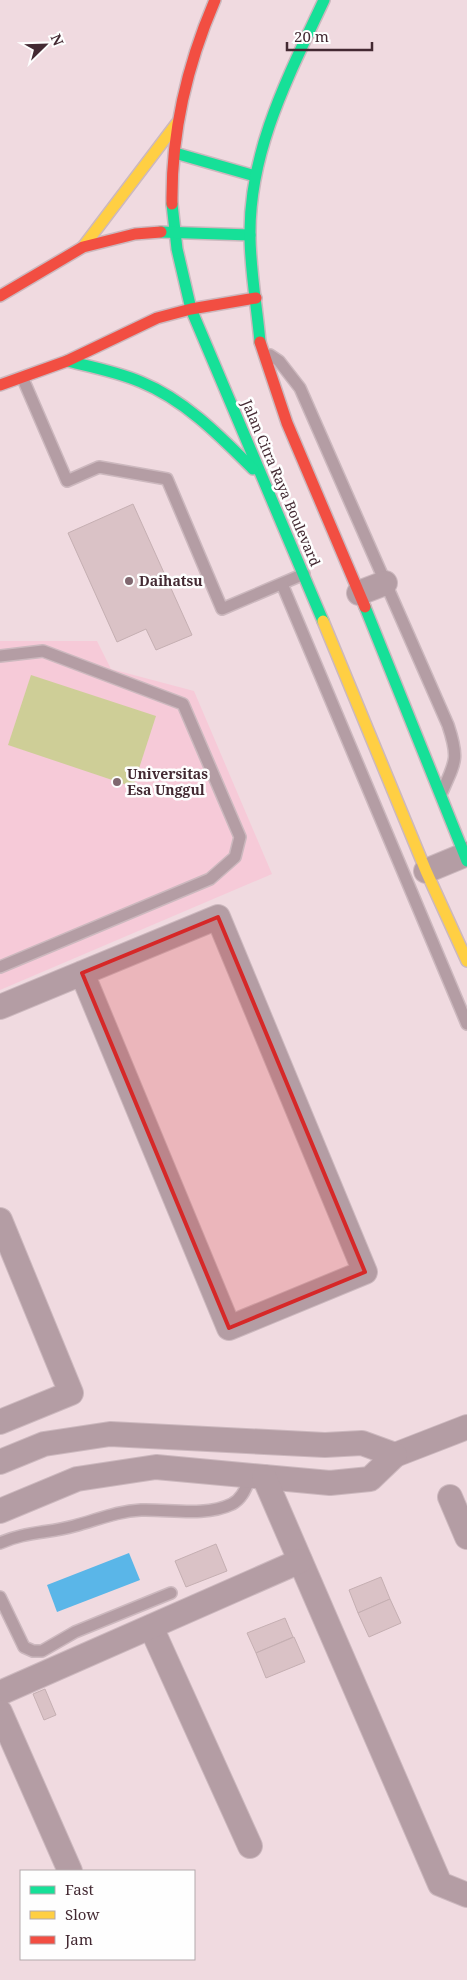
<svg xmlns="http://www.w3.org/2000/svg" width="467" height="1980" font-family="'Noto Serif',serif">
<rect width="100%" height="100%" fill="#f0dae0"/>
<!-- built -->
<path fill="#f6cad8" d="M0 641H97L111 669 194 691 272 874 0 990Z"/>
<!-- green -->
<path fill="#cece97" d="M31 675 156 716 133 787 8 745Z"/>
<!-- water -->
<path fill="#5ab6e8" d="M129 1553 140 1580 57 1612 47 1585Z"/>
<!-- building -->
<g fill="#dac2c6" stroke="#c5afb2">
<path d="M133 504 192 635 156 650 146 629 117 642 68 533Z"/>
<path d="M216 1544 227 1571 186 1587 175 1561Z"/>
<path d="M381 1577 390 1599 358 1613 349 1590Z"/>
<path d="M390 1599 401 1623 369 1637 358 1613Z"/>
<path d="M285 1618 293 1637 256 1653 247 1633Z"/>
<path d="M294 1637 305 1662 266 1678 256 1653Z"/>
<path d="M45 1689 56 1715 44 1720 33 1694Z"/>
</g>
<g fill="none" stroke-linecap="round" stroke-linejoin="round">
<!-- lane casing -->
<g stroke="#ccb8be" stroke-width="14">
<g id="lane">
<path d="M270 355 279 361 300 388 448 725C459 758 456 761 442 792"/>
<path d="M23 379 67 481 99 467 167 479 222 609 304 574"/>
<path d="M282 584 467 1024"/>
<path d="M0 656 43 651 183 704 240 837 235 857 210 879 0 967"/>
<path d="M0 1543C23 1532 49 1533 74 1526 97 1520 117 1511 141 1510 169 1509 205 1517 232 1504 243 1498 246 1487 251 1476"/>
<path d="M0 1597 24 1647 33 1651H42L75 1632 171 1593"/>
</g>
</g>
<!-- street casing -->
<g stroke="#ccb8be" stroke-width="26">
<g id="street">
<path d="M359 593 385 583"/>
<path d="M426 871 467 854"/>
<path d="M0 1007 218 917 365 1272 229 1328 82 973"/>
<path d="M0 1220 71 1393 0 1422"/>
<path d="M395 1455 467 1427"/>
<path d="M0 1462 44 1444 110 1434 325 1445 362 1443 395 1455 370 1479 330 1483 156 1467 77 1479 0 1511"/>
<path d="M264 1477 440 1884 467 1895"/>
<path d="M450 1497 467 1537"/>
<path d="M151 1627 250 1846"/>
<path d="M0 1693 300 1561"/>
<path d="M0 1712 70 1871"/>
</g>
</g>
<!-- fast casing -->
<g stroke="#ccb8be" stroke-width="14">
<g id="fast">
<path d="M175 153 255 176"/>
<path d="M172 204 177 249 191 309 323 621"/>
<path d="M161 232 250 235"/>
<path d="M260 342C257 307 250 270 250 235 249 150 289 75 324 0"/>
<path d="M67 361C92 367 118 372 141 382 185 400 220 436 253 469"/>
<path d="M365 607 467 861"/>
</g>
</g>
<!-- slow casing -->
<g stroke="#ccb8be" stroke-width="14">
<g id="slow">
<path d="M83 247 177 123"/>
<path d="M323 621 426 871 467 961"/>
</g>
</g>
<!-- jam casing -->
<g stroke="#ccb8be" stroke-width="14">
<g id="jam">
<path d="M172 204C171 133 187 65 215 0"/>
<path d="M0 296 83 247 135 234 161 232"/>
<path d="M260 342 287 423 365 607"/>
<path d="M0 385 67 361 157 318 191 309 256 298"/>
</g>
</g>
<!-- lane -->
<use href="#lane" stroke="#b49da4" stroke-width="11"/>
<!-- street -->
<use href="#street" stroke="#b49da4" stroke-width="24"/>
<!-- fast -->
<use href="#fast" stroke="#16e098" stroke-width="11"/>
<!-- slow -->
<use href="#slow" stroke="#ffcf43" stroke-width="11"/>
<!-- jam -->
<use href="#jam" stroke="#f24e42" stroke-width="11"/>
</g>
<!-- marked area -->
<path fill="#d62828" fill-opacity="0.2" stroke="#d62828" stroke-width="4" stroke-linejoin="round" d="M218 917 365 1272 229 1328 82 973Z"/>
<!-- markers -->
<g fill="#80676f" stroke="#fefefe" stroke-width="2">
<circle cx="129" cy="581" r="5"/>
<circle cx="117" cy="782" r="5"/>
</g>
<g text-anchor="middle" stroke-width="5" stroke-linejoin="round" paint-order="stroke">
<!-- street labels -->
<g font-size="14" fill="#432932" stroke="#fefefe">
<text transform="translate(281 483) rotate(67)" y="5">Jalan Citra Raya Boulevard</text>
</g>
<!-- poi labels -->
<g font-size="14" font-weight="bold" fill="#432932" stroke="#fefefe" text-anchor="start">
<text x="139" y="586">Daihatsu</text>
<text x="127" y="779">Universitas<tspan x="127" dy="16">Esa Unggul</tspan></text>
</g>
</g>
<!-- legend -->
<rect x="20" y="1870" width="175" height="90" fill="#fefefe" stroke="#b3a9ac"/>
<rect x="30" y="1886" width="25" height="8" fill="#16e098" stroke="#b3a9ac"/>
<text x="65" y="1895" font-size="15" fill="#432932">Fast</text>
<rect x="30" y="1911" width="25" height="8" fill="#ffcf43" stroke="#b3a9ac"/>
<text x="65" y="1920" font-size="15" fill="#432932">Slow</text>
<rect x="30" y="1936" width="25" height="8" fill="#f24e42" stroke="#b3a9ac"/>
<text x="65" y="1945" font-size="15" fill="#432932">Jam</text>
<!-- north arrow -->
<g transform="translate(45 45) rotate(67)" stroke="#fefefe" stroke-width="4" paint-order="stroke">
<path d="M0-4L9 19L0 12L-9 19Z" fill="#432932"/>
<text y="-8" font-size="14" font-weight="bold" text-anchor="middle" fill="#432932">N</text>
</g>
<!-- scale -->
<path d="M287 42v8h85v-8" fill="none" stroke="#432932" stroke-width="2.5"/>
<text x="294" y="42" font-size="15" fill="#432932" stroke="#fefefe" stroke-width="4" paint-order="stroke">20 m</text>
</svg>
